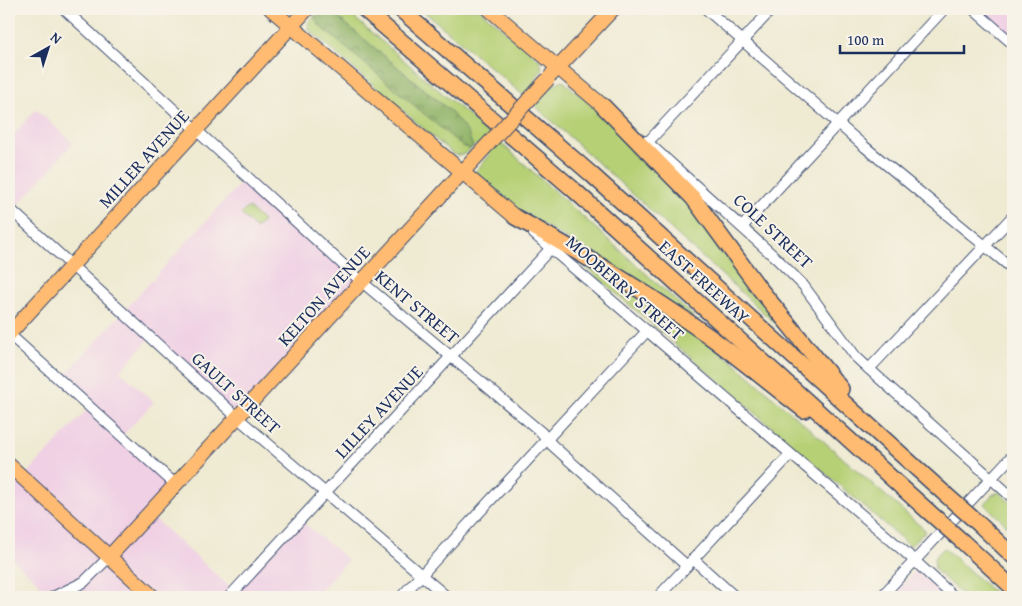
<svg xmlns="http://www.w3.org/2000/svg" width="1022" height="606" font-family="'Gentium Book Plus',serif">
<defs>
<pattern id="forest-crowns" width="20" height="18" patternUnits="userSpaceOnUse" patternTransform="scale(1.25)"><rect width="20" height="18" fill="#90b266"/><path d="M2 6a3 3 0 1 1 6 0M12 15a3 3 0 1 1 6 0" fill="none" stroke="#759157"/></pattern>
<pattern id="park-crowns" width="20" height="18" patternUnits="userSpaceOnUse" patternTransform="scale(1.25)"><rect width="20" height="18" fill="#b6d075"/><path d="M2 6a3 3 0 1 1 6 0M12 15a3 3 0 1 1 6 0" fill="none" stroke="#9cb368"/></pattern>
</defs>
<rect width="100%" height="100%" fill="#f7f3e8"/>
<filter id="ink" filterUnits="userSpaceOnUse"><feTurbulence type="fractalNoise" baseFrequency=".02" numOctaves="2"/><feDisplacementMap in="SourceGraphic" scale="10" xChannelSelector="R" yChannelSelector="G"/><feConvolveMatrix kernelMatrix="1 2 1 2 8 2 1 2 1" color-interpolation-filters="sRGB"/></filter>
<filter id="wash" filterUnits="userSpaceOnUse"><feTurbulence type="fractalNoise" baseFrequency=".0096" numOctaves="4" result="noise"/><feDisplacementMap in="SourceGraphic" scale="20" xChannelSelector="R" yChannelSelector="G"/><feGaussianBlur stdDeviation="1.12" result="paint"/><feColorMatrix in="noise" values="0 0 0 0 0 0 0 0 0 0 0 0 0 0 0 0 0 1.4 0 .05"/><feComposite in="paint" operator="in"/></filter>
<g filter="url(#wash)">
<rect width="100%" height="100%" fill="#efead2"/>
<!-- built -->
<g fill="#f0d0e4">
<path d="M974 9H1013V43Z"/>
<path d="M36 109 73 143 13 211 9 208V140Z"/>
<path d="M248 175 361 281 237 419 150 338 120 371 154 402 121 437 174 485 148 513 234 591 300 520 348 560 314 597H54L9 556V464L24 477 89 408 60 381Z"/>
<path d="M916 570 945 597H891Z"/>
</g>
<!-- grass -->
<g fill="#b6d075" stroke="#68806a">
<path d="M328 9H344L511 152 693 316 691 319 623 273 520 211 475 172 490 155 477 144C469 150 465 158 453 154L309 30 308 23 314 16 319 25 450 111Z"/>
<path d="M421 9H479L540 60 542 69 534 81 544 91 562 80 632 139 693 206 778 322 776 324 522 94Z"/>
<path d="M574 257 679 322 731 360 926 531 910 546Z"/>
<path d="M999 492 1013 505V531L984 504 992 495Z"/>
<path d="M944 548 999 597H965L935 570 934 558Z"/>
</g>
<!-- forest -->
<path fill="url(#forest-crowns)" stroke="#567062" d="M320 9H328L450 111 468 133 473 147 469 149 461 145 319 25 314 16Z"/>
<!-- park -->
<path fill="url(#park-crowns)" stroke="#68806a" d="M248 207 263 221 256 229 241 214Z"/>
</g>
<g filter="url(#ink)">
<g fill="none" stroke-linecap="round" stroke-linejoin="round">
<!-- minor casing -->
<g stroke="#3b4b6f" stroke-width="12">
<g id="minor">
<path d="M64 9 362 282 541 432 552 445 687 566"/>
<path d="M706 9 865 147 1013 269"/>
<path d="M973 9 1013 44"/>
<path d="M646 141 777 259 803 285 856 357 869 369 1013 498"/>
<path d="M648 142 772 9"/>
<path d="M9 208 238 418 447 597"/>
<path d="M742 227 944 9"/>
<path d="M534 234 905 552 954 597"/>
<path d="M9 334 176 485"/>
<path d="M869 369 1013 216"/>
<path d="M693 559 735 597"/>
<path d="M53 597 84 582 109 557"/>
<path d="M229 597 551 248"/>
<path d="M401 597 647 331"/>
<path d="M658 597 790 455"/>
<path d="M881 597 1013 455"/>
</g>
</g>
<!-- major casing -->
<g stroke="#3b4b6f" stroke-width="16">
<g id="major">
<path d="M271 9 515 217"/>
<path d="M489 9 603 106"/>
<path d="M552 74 613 9"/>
<path d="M9 334 307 9"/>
<path d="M9 465 153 597"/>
<path d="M109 557 479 154"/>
</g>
</g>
<!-- highway casing -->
<g stroke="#3b4b6f" stroke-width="18">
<g id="highway">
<path d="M364 9 574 190 929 512"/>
<path d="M400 9 591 174 945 494"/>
<path d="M603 106 693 198 759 288 841 389"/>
<path d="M515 217C583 254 650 294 713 339 744 362 774 387 804 410"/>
<path d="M979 524 1013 556"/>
<path d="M963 542 1013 588"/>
</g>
</g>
<!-- minor -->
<use href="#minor" stroke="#fff" stroke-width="10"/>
<!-- major -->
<use href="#major" stroke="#febb71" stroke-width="14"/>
<!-- highway -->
<use href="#highway" stroke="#febb71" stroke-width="15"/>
<!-- major-bridge casing -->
<g stroke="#3b4b6f" stroke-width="16" stroke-linecap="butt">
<path id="major-bridge" d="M479 154 548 79"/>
</g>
<!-- highway-bridge casing -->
<g stroke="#3b4b6f" stroke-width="18" stroke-linecap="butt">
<g id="highway-bridge">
<path d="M945 494 979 524"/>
<path d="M929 512 963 542"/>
</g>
</g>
<!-- major-bridge -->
<use href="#major-bridge" stroke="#febb71" stroke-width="14"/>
<!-- highway-bridge -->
<use href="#highway-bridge" stroke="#febb71" stroke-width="15"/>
</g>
</g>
<g text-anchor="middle" stroke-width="4" stroke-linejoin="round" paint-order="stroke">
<!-- street labels -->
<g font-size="18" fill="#1b2f5e" stroke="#f7f3e8">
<text transform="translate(144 159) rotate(-48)" y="6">MILLER AVENUE</text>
<text transform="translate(773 231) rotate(43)" y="6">COLE STREET</text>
<text transform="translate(704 282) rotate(42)" y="6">EAST FREEWAY</text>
<text transform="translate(625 288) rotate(41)" y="6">MOOBERRY STREET</text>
<text transform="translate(324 296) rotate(-48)" y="6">KELTON AVENUE</text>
<text transform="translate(417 307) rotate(40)" y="6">KENT STREET</text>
<text transform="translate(236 393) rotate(42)" y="6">GAULT STREET</text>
<text transform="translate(379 412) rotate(-47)" y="6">LILLEY AVENUE</text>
</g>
</g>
<!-- margin -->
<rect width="1022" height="606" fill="none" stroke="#f7f3e8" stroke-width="30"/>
<!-- north arrow -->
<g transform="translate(48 48) rotate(39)" stroke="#f7f3e8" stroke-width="4" paint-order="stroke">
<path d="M0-4L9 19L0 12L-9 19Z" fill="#1b2f5e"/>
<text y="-8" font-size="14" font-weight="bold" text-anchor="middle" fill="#1b2f5e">N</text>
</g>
<!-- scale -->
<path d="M840 45v8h124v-8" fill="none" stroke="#1b2f5e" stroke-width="2.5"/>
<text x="847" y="45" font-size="15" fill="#1b2f5e" stroke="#f7f3e8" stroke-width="4" paint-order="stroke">100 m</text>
</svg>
